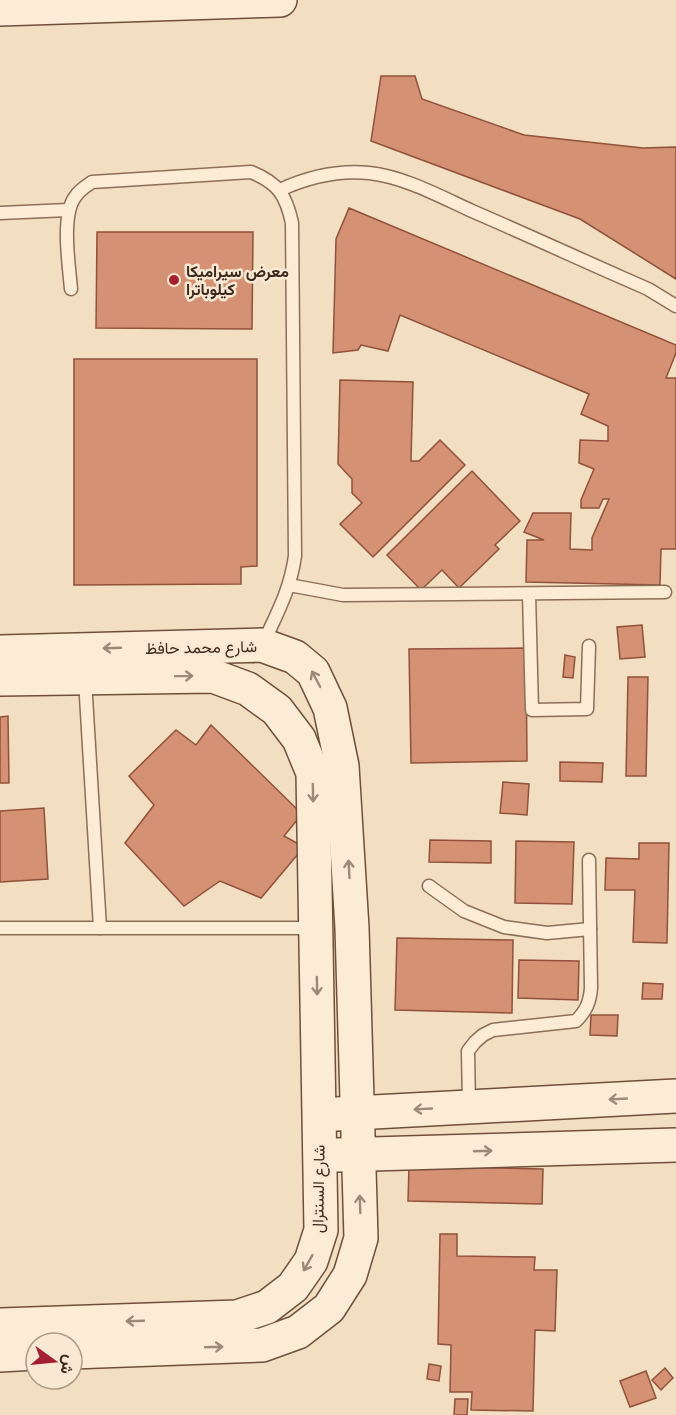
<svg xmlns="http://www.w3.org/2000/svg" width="676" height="1415" font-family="'Roboto Serif',Vazirmatn,serif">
<rect width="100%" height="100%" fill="#f2dec1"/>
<!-- building -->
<g fill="#d49173" stroke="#90523a" stroke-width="1.5">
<path d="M381 76H415L422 99 524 135 643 148 675 147 676 149V279L580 219 371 141Z"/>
<path d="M349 208 676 345V353L666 378H676V549H661L660 585 526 582 527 540H544L524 532 533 513H571L570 549 592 550V538L609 499H603L599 508H581V500L594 469 579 463 580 440 608 441V426L581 414 589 394 400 315 388 351 361 345 358 350 333 353 336 239Z"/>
<path d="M97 232H253L252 329 96 328Z"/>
<path d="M74 359H257V566L241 567V584L74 585Z"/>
<path d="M340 380 413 382 411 461H419L440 440 465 465 373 557 340 524 362 503 352 493V479L338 464Z"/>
<path d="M472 471 520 521 495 545 499 549 459 588 442 570 421 590 387 555Z"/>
<path d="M642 625 645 657 620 659 617 627Z"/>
<path d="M526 648 527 761 411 763 409 649Z"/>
<path d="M565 655 575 657 573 678 563 677Z"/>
<path d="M628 677H648L646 776H626Z"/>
<path d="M8 716 9 783H0V717Z"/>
<path d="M211 725 302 814 284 836 304 847 261 898 220 881 184 906 125 843 154 805 129 776 176 730 196 745Z"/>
<path d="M560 762 603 763 602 782 560 781Z"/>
<path d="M503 782 529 784 527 815 500 813Z"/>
<path d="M44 808 48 879 0 882V811Z"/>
<path d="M430 840 491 841V863L429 862Z"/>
<path d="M516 841 574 842 572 904 515 903Z"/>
<path d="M639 843H669L667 943 633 942 635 890H605L606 858 639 859Z"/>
<path d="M397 938 513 940 512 1013 395 1010Z"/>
<path d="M519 960 579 961 578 1000 518 998Z"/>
<path d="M643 983 663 984 662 999H642Z"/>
<path d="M591 1015H618L617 1036 590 1035Z"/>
<path d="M409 1166 543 1169 542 1204 408 1201Z"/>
<path d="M440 1234H457V1256L535 1257 534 1270H557L555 1331 535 1330 533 1411 471 1410 472 1392H450L451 1345 438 1344Z"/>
<path d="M429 1364 441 1366 439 1381 427 1379Z"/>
<path d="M665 1368 673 1378 661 1390 652 1380Z"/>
<path d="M646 1371 656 1398 630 1407 620 1381Z"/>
<path d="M455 1399H468L467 1415H454Z"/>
</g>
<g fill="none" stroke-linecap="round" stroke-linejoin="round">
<!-- lane casing -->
<g stroke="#8e6e57" stroke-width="15">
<g id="lane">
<path d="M280 190C308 177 337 170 369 173 405 177 439 196 472 211 523 233 573 256 623 278L648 289 676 306"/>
<path d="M0 213 68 210"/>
<path d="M71 289C69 265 61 216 75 197 79 190 86 186 92 182L251 172C278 183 286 195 292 223L295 556C290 591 277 613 263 644"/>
<path d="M289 585 343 595 665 592"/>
<path d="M529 594 532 710 587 709 589 646"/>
<path d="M85 680 100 928"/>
<path d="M429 886 464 911 504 927 547 933 590 929"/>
<path d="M0 928H315"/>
<path d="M469 1106 468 1051 475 1042 483 1035 493 1030 576 1021C586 1011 590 1002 591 988L589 860"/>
</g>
</g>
<!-- secondary casing -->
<g stroke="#704f3a" stroke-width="36">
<g id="secondary">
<path d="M0 9 280 0"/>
<path d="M0 652 262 645 295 657 313 672 330 708 342 766 352 928 361 1238 350 1275 329 1308 298 1332 262 1345 72 1352"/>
<path d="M0 679 213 676 248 689 277 710 299 739 313 773 321 1230 311 1261 293 1287 267 1307 237 1317 0 1325"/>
<path d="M336 1114 676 1096"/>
<path d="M337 1155 676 1145"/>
<path d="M0 1355 36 1353"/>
</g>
</g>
<!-- lane -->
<use href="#lane" stroke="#fcecd6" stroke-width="12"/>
<!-- secondary -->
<use href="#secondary" stroke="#fcecd6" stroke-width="33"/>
</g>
<!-- one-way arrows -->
<defs><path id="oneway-shaft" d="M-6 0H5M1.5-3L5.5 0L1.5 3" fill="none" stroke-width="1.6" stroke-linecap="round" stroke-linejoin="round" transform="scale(1.5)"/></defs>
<g stroke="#9c8a79">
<use href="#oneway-shaft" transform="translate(112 648) rotate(178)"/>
<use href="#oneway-shaft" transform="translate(184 676) rotate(-1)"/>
<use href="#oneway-shaft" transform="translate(316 679) rotate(-118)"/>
<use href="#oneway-shaft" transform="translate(313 793) rotate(89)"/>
<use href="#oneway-shaft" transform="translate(349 869) rotate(-93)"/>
<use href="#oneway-shaft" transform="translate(317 986) rotate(89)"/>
<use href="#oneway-shaft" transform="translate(618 1099) rotate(177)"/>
<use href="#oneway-shaft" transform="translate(423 1109) rotate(177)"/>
<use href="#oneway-shaft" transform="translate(483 1151) rotate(-2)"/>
<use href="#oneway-shaft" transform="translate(360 1204) rotate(-92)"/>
<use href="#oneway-shaft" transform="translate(308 1263) rotate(119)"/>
<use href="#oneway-shaft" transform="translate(135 1321) rotate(178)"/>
<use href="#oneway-shaft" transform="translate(214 1347) rotate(-2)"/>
</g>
<!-- markers -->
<circle fill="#a32030" stroke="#f9e9d2" stroke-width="2" cx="174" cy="280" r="6"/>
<g text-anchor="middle" stroke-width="5" stroke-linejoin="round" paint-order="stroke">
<!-- poi labels -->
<g font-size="16" font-weight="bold" fill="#3c281c" stroke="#f9e9d2" text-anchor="start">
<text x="186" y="277">معرض سيراميكا<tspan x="186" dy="18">كيلوباترا</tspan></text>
</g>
<!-- street labels -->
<g font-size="16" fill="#3c281c" stroke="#f9e9d2">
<text transform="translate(201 647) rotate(-1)" y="6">شارع محمد حافظ</text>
<text transform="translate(318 1189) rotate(-89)" y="6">شارع السنترال</text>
</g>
</g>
<!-- north arrow -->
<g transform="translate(54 1361) rotate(105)"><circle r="28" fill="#f9e9d2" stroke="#ad9c89" stroke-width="1.5"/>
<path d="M0-4.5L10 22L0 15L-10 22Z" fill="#a32030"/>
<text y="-9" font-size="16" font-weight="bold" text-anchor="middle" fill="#3c281c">ش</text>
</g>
</svg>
